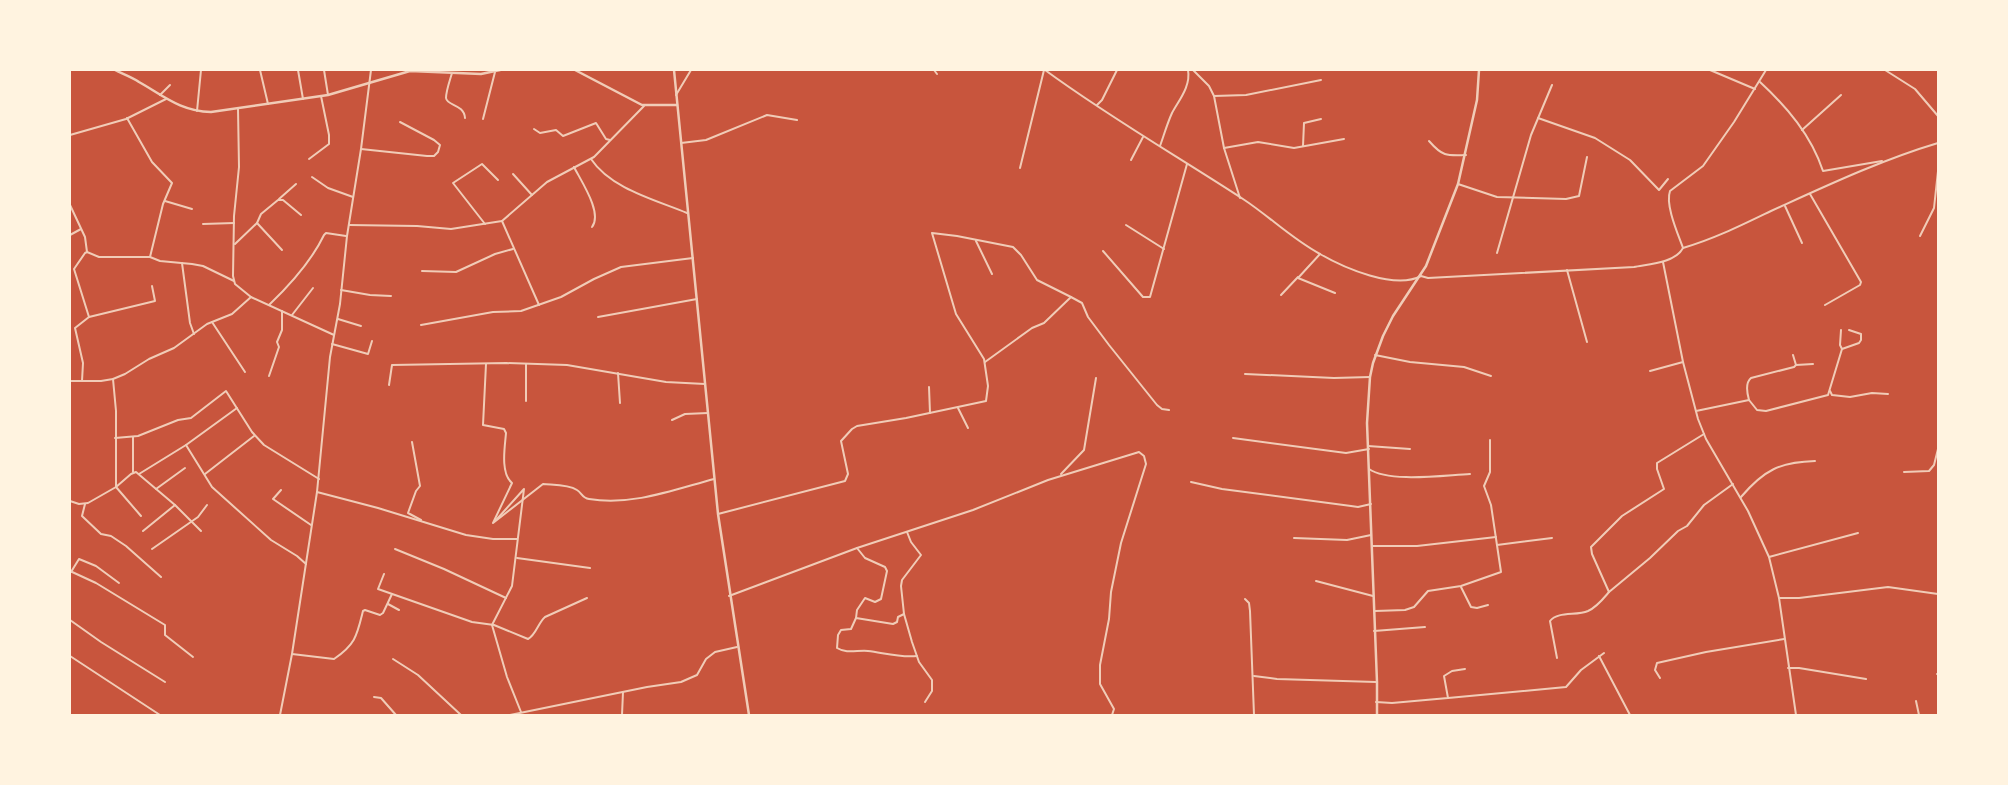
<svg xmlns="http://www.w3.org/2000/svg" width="2008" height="785" font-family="'Space Grotesk',sans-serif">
<rect width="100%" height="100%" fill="#c8553d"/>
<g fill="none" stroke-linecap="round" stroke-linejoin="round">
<!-- minor -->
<g stroke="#f1ccb7" stroke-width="2">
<path d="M260 70 268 104"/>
<path d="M298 70 303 99"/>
<path d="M324 70 328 95"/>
<path d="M934 70 937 74"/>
<path d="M1045 70C1109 117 1177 156 1243 199 1269 216 1292 239 1320 254 1344 268 1395 290 1421 276L1428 278 1634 267C1649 264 1675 263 1683 248 1714 239 1742 225 1771 211 1826 186 1881 160 1938 143"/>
<path d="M1193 70 1209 86 1214 96 1224 148 1240 198"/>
<path d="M1710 70 1755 89"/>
<path d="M1885 70 1915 89 1938 116"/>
<path d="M452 73C450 80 446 91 446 98 447 106 464 104 465 118"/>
<path d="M1760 82C1787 107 1811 135 1823 171L1882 161"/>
<path d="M160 95 170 85"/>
<path d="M676 95 691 70"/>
<path d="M1214 96 1246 95 1321 80"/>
<path d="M1097 105 1102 100 1117 70"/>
<path d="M238 109 239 167 234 216 233 276 235 284 251 297 334 335"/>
<path d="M197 111 201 70"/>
<path d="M127 118 152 162 172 183 163 204 150 257"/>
<path d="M1538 118 1595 138 1630 160 1659 190 1668 179"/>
<path d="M483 119 495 72"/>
<path d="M534 129 540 133 556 130 563 136 596 123 606 139 610 140"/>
<path d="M1802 130 1841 95"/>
<path d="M70 135 126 119 166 99"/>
<path d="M1429 141C1442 156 1446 156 1466 155"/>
<path d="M681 143 706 140 767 115 797 120"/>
<path d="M1160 146C1164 135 1167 124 1172 113 1179 100 1191 86 1188 70"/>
<path d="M1303 146 1304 123 1321 119"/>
<path d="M1224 148 1258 142 1294 148 1344 139"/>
<path d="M361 149 427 156H434L438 152 440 145 434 140 400 122"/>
<path d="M309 159 329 144V135L321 96"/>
<path d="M591 159C611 189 656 200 687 213"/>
<path d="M1131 160 1143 137"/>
<path d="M574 167C581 181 603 213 592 227"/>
<path d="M1020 168 1044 70"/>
<path d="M513 174 532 195"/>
<path d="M312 177 328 188 353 197"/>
<path d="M1458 184 1497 197 1566 199 1579 196 1587 157"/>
<path d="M1810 194 1861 282 1860 285 1825 305"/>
<path d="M279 199 296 184"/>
<path d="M165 201 192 209"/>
<path d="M70 205 85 237 87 252 85 253 74 269 89 317 75 328 83 363 82 381"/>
<path d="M1785 206 1802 243"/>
<path d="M502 221 539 305"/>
<path d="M257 223 282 250"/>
<path d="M203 224 234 223"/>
<path d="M485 224 453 183 482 164 498 180"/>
<path d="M349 225 417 226 451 229 502 221 547 182 594 157 644 106"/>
<path d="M1126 225 1164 249"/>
<path d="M70 235 81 229"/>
<path d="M1920 236 1934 208 1938 171"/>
<path d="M976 241 992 274"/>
<path d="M235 244 257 223 261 214 278 200H283L301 215"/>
<path d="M1683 248C1678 234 1665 205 1670 191L1703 166 1734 122 1766 70"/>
<path d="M1103 251 1143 297H1150L1187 164"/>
<path d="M87 252 99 257H150L160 261 192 264 203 266 234 281"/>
<path d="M1497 253 1531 135 1552 85"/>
<path d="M1320 254 1298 278 1335 293"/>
<path d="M1663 262 1683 362 1698 419 1706 439 1748 511 1769 557 1779 598 1796 715"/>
<path d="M182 263 190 323 194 334"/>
<path d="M1567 270 1587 342"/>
<path d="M422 271 456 272 495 254 513 249"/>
<path d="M341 290 370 295 391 296"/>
<path d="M1281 295 1298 277"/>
<path d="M269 305C291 284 311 262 324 235L326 233 346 236"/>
<path d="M292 315 313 288"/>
<path d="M89 317 155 301 152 286"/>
<path d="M598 317 697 299"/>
<path d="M338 319 361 326"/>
<path d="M212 322 245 372"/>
<path d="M421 325 493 312 521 311 561 297 594 279 621 267 693 258"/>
<path d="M1841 330 1840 345 1842 349"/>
<path d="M332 344 368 354 372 341"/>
<path d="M1375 355 1410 362 1464 367 1491 376"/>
<path d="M985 362 1032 328 1044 323 1071 297 1082 303 1088 317 1109 345 1157 405 1162 409 1169 410"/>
<path d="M486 364 483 425 504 429 506 433C505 446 500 473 512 483L493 523 543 484C553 485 568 484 577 490 582 493 582 498 589 499 632 506 673 490 714 479"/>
<path d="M526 364V401"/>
<path d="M1796 365 1813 364"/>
<path d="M1650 371 1683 362"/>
<path d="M618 373 620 403"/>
<path d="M1245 374 1334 378 1370 377"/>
<path d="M269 376 279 347 277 342 282 330V311"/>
<path d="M113 379 116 411V487L141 516"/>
<path d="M70 381H101L113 379 125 374 149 359 174 348 207 324 232 314 251 297"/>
<path d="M389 385 392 365 506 363 567 365 666 382 705 384"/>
<path d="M929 387 930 413"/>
<path d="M1830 391 1832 395 1850 397 1872 393 1888 394"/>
<path d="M1749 400C1747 393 1745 383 1751 378L1794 367 1796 365 1793 355"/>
<path d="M958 408 968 428"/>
<path d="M1696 411 1749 400 1757 410 1766 411 1828 395 1842 349 1859 343 1861 340V334L1849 330"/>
<path d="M672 420 685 414 708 413"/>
<path d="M1704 434 1657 463V469L1664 489 1622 516 1591 547 1592 554 1609 592 1650 558 1678 531 1687 526 1704 505 1733 484"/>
<path d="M133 437V472"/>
<path d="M115 438 138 436 178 420 191 418 226 391 252 432 264 445 319 479"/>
<path d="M1233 438 1346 453 1369 449"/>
<path d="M412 442 420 486 416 491 408 513 421 520"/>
<path d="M186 445 212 487 271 540 297 556 306 564"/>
<path d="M1368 446 1410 449"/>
<path d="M1369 469C1389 483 1445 475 1470 474"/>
<path d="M1904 472 1929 471 1934 465 1938 449"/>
<path d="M139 474 186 445 237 408"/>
<path d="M205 474 254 436"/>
<path d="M1061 474 1084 450 1096 378"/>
<path d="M1191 482 1222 489 1351 506 1358 507 1371 504"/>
<path d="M156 489 185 468"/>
<path d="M281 490 273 499 311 525"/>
<path d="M317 492 378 508 466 535 493 539H517"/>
<path d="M1741 497C1764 470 1780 462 1815 461"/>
<path d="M70 501 79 504 88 503 116 487 131 474 136 472 175 505 201 531"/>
<path d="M85 504 82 516 101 534 111 536 126 546 161 577"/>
<path d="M718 514 845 481 848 474 841 441 852 429 857 426 906 418 986 401 988 386 984 359 956 314 932 233 957 236 1013 247 1021 255 1037 280 1071 297"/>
<path d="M497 519 524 489 512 586 492 625 507 677 521 712"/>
<path d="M143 531 175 505"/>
<path d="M907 532 911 542 921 555 902 580 901 586 904 614 912 642 919 662 932 680V691L925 702"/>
<path d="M1294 538 1347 540 1371 535"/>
<path d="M1497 545 1552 538"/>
<path d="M1372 546H1417L1496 537"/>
<path d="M152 549 198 517 207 505"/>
<path d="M395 549 444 569 506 598"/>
<path d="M1769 557 1858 533"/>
<path d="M517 558 590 568"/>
<path d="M70 571 96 583 165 625V635L193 657"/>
<path d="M71 572 79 559 96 566 119 583"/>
<path d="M384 574 378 589 472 622 494 625 528 639C536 635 538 623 545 617L587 598"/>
<path d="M1316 581 1373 596"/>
<path d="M1461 587 1471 607 1477 608 1488 605"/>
<path d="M729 596 857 548 973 510 1048 480 1139 452 1144 456 1146 464 1121 543 1111 592 1109 619 1100 665V684L1114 709 1112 715"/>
<path d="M1779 598H1799L1888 587 1938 594"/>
<path d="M1245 599 1249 603 1250 611 1254 715"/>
<path d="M388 604 399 610"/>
<path d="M1375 611 1405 610 1414 607 1428 591 1461 586 1501 572 1491 505 1484 486 1490 472V440"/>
<path d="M904 614 898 617 897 622 893 624 856 618 851 629 841 630 838 635 837 648C847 654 857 650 868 651 884 653 901 658 917 656"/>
<path d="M856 618 857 610 865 598 875 602 881 599 887 571 885 567 865 558 857 548"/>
<path d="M70 620 101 642 165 682"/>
<path d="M1374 631 1425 627"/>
<path d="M292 654 334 659C356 644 357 635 363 611L365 610 380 615 383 613 392 594"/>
<path d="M70 656 160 715"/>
<path d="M1599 656 1630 715"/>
<path d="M1557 658 1550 621C1558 611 1576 616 1588 611 1597 607 1603 599 1609 592"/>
<path d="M393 659 418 675 461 715"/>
<path d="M1788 668H1799L1866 679"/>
<path d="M1937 674H1938"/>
<path d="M1254 676 1277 679 1376 682"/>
<path d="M1660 678 1655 670 1657 663 1706 652 1784 639"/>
<path d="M374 697 381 698 396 715"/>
<path d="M1448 698 1566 687 1581 670 1604 653"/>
<path d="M1916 701 1919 715"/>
<path d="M1376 702 1392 703 1448 698 1444 676 1452 671 1465 669"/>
<path d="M280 715 292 654 317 492 330 357 340 304 347 236 361 149 371 70"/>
<path d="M510 715 647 687 681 682 697 675 706 659 715 652 737 647"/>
<path d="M622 715 623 692"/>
<path d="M835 715H838"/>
</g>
<!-- tertiary -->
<g stroke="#f1ccb7" stroke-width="2.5">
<path d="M115 70C123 74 132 77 139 82 164 96 180 111 211 112L328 95 410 71 481 74 500 70"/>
<path d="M575 70 642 105H677"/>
<path d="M674 70 718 514 749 715"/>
<path d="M1377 715V682L1367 423 1370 377 1373 363 1383 336 1393 316 1426 266 1458 184 1477 100 1479 70"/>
</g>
</g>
<!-- border -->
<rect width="2008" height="785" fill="none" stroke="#fff3e0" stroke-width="142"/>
</svg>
